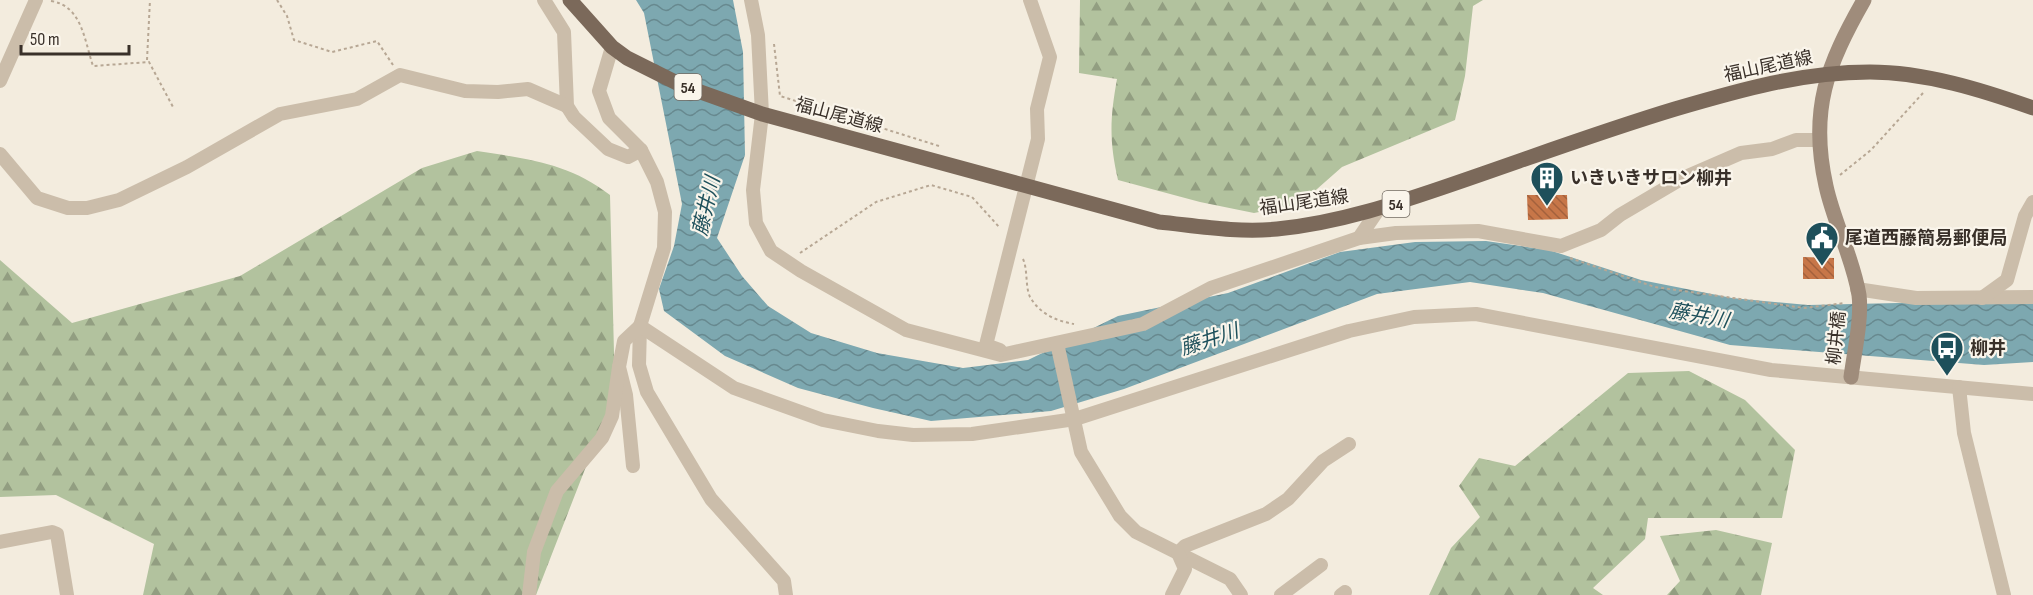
<svg xmlns="http://www.w3.org/2000/svg" width="2033" height="595" font-family="'Sofia Sans Condensed','Noto Sans JP',sans-serif">
<defs>
<pattern id="forest-firs" width="22" height="20" patternUnits="userSpaceOnUse" patternTransform="scale(1.5)"><rect width="22" height="20" fill="#b2c29e"/><path d="M5 1l3.5 6h-7zM16 11l3.5 6h-7z" fill="#929e81"/></pattern>
<pattern id="water-waves" width="16" height="10" patternUnits="userSpaceOnUse" patternTransform="scale(1.5)"><rect width="16" height="10" fill="#7da8b0"/><path d="M0 5q4-4 8 0t8 0" fill="none" stroke="#67898f"/></pattern>
<pattern id="building-back-hatch" width="6" height="6" patternUnits="userSpaceOnUse" patternTransform="scale(1.5)"><rect width="6" height="6" fill="#c77648"/><path d="M-1 5l2 2M0 0l6 6M5-1l2 2" fill="none" stroke="#a3613c"/></pattern>
</defs>
<rect width="100%" height="100%" fill="#f3ecde"/>
<!-- forest -->
<g fill="url(#forest-firs)">
<path d="M1080 0H1483L1473 6 1465 76 1455 120 1342 167 1300 204 1254 213 1200 202 1118 180C1109 141 1110 118 1117 79L1079 73Z"/>
<path d="M477 151C528 159 568 163 610 195L615 392 536 595H143L154 544 56 495 0 497V260L72 323 240 276 422 168Z"/>
<path d="M1689 371 1745 400 1795 450 1782 518H1648L1645 539 1593 588 1603 595H1429L1451 548 1480 517 1459 486 1479 458 1515 466 1628 373Z"/>
<path d="M1716 530 1772 543 1761 595H1667L1680 581 1660 536Z"/>
</g>
<!-- water -->
<path fill="url(#water-waves)" d="M636 0H733L743 52 745 155 717 238 742 276 768 306 811 333 877 353 963 368 1028 360 1118 316 1228 293 1340 252 1415 242 1486 241 1549 250 1641 280 1732 298 1808 305 2033 300V362L1984 365 1730 345 1543 293 1470 282 1377 294 1124 389 1051 411 931 421 873 408 798 388 725 356 664 311 659 289 674 246 682 204 644 13Z"/>
<!-- building -->
<g fill="url(#building-back-hatch)">
<path d="M1527 195H1567L1568 219 1528 220Z"/>
<path d="M1803 257 1834 258V279H1803Z"/>
</g>
<g fill="none" stroke-linecap="round" stroke-linejoin="round">
<!-- path -->
<g stroke="#b7a794" stroke-width="2" stroke-dasharray="3 3" stroke-linecap="butt">
<path d="M277 0 287 16 294 40 332 52 377 41 393 65"/>
<path d="M51 1C82 6 84 39 93 66L149 62 173 107"/>
<path d="M774 44 780 96 939 146"/>
<path d="M147 60 150 0"/>
<path d="M1840 175 1871 150 1923 93"/>
<path d="M800 253 876 202 931 185 972 197 1000 228"/>
<path d="M1570 258 1655 287 1804 308 1845 303"/>
<path d="M1023 259C1028 270 1025 286 1030 297 1040 314 1056 321 1074 324"/>
</g>
<!-- street -->
<g stroke="#cbbdaa" stroke-width="14">
<path d="M544 0 564 32 567 106 574 117 608 149 628 157 641 150"/>
<path d="M751 0 758 35 762 114 753 190 756 223 771 251 801 271 906 330 1001 355 1143 324 1211 288 1359 238 1396 233 1478 231 1561 246 1601 230 1620 215 1681 179 1741 153 1772 149 1796 140H1820"/>
<path d="M612 47 599 91 609 118 641 150 657 182 665 212 664 248 640 326 639 365 647 392 711 499 784 581 786 595"/>
<path d="M0 81 36 0"/>
<path d="M0 154 37 198 68 208H87L119 200 187 167 280 114 357 99 400 75 465 91 498 92 528 89 567 106"/>
<path d="M1359 238 1378 210"/>
<path d="M1857 289 1916 298 2033 297"/>
<path d="M1982 298 2007 280 2025 216 2033 202"/>
<path d="M640 326 734 388 823 420 878 431 913 435 972 434 1075 419 1349 331 1414 317 1476 314 1771 370 2033 394"/>
<path d="M1057 343 1081 452 1120 516 1136 532 1230 579 1241 595"/>
<path d="M1000 350 986 345 1038 139 1037 109 1050 57 1030 0"/>
<path d="M1959 387 1964 433 2004 595"/>
<path d="M633 466 626 395 619 367 624 341 640 326"/>
<path d="M0 542 52 532 57 534 67 595"/>
<path d="M1178 553 1185 546 1266 514 1288 499 1323 461 1349 444"/>
<path d="M529 595 534 552 557 491 602 438 612 416 619 367"/>
<path d="M1172 595 1185 569 1178 553"/>
<path d="M1281 595 1321 565"/>
<path d="M1341 595 1345 592"/>
</g>
<!-- secondary -->
<path stroke="#9f8c7b" stroke-width="15" d="M1851 377C1854 354 1862 318 1859 295 1853 258 1834 223 1826 186 1809 110 1827 65 1864 0"/>
<!-- primary -->
<path stroke="#7b695a" stroke-width="15" d="M570 0 612 47 627 58 681 85 762 114 1159 222C1198 226 1238 233 1277 229 1339 223 1398 203 1456 183 1529 158 1602 131 1675 109 1740 90 1802 72 1870 72 1925 72 1982 90 2033 108"/>
</g>
<!-- icons -->
<defs>
<g id="building-pin" transform="scale(1.725)"><path d="M0 17L-7.5 6A9.5 9.5 0 1 1 7.5 6Z" fill="#1e505b" stroke="#faf5eb"/><path d="M-4-6H4V6H1V3H-1V6H-4ZM-2.5-4.3h1.7v1.8h-1.7ZM.8-4.3h1.7v1.8H.8ZM-2.5-1h1.7V.8h-1.7ZM.8-1h1.7V.8H.8Z" fill="#fff"/></g>
<g id="civic-pin" transform="scale(1.725)"><path d="M0 17L-7.5 6A9.5 9.5 0 1 1 7.5 6Z" fill="#1e505b" stroke="#faf5eb"/><path d="M-.6-6.5H3V-4.5H.6V-3L4-1V1h2V6H-6V1h2V-1L-.6-3ZM-1.2 2.5V6h2.4V2.5Z" fill="#fff"/></g>
<g id="bus-pin" transform="scale(1.725)"><path d="M0 17L-7.5 6A9.5 9.5 0 1 1 7.5 6Z" fill="#1e505b" stroke="#faf5eb"/><path d="M-5-6H5V4H4V6H2V4H-2V6H-4V4H-5ZM-3.5-4V0h7V-4ZM-3.5 1.2v1.5H-2V1.2ZM2 1.2v1.5H3.5V1.2Z" fill="#fff"/></g>
</defs>
<g fill-rule="evenodd">
<use href="#building-pin" x="1547" y="178"/>
<use href="#civic-pin" x="1822" y="238"/>
<use href="#bus-pin" x="1947" y="348"/>
</g>
<g text-anchor="middle" stroke-width="4.5" stroke-linejoin="round" paint-order="stroke">
<!-- shield labels -->
<g fill="#faf5eb" stroke="#736b63" stroke-width="1.5">
<rect x="674.5" y="74" width="27" height="26" rx="4.5"/>
<rect x="1382.5" y="191" width="27" height="26" rx="4.5"/>
</g>
<g font-size="16" font-weight="bold" fill="#393029">
<text x="688" y="93">54</text>
<text x="1396" y="210">54</text>
</g>
<!-- street labels -->
<g font-size="18" fill="#393029" stroke="#faf5eb">
<text transform="translate(1768 66) rotate(-12)" y="6">福山尾道線</text>
<text transform="translate(839 115) rotate(15)" y="6">福山尾道線</text>
<text transform="translate(1304 202) rotate(-8)" y="6">福山尾道線</text>
<text transform="translate(1836 338) rotate(-84)" y="6">柳井橋</text>
</g>
<!-- poi labels -->
<g font-size="18" font-weight="bold" fill="#393029" stroke="#faf5eb" text-anchor="start">
<text x="1570" y="184">いきいきサロン柳井</text>
<text x="1845" y="244">尾道西藤簡易郵便局</text>
<text x="1970" y="354">柳井</text>
</g>
<!-- water labels -->
<g font-size="20" font-style="italic" fill="#1e505b" stroke="#faf5eb">
<text transform="translate(706 206) rotate(-77)" y="7">藤井川</text>
<text transform="translate(1699 315) rotate(10)" y="7">藤井川</text>
<text transform="translate(1209 339) rotate(-18)" y="7">藤井川</text>
</g>
</g>
<!-- scale -->
<path d="M21 45v9h108v-9" fill="none" stroke="#393029" stroke-width="3"/>
<text x="30" y="45" font-size="18" fill="#393029" stroke="#faf5eb" stroke-width="4.5" paint-order="stroke">50 m</text>
</svg>
